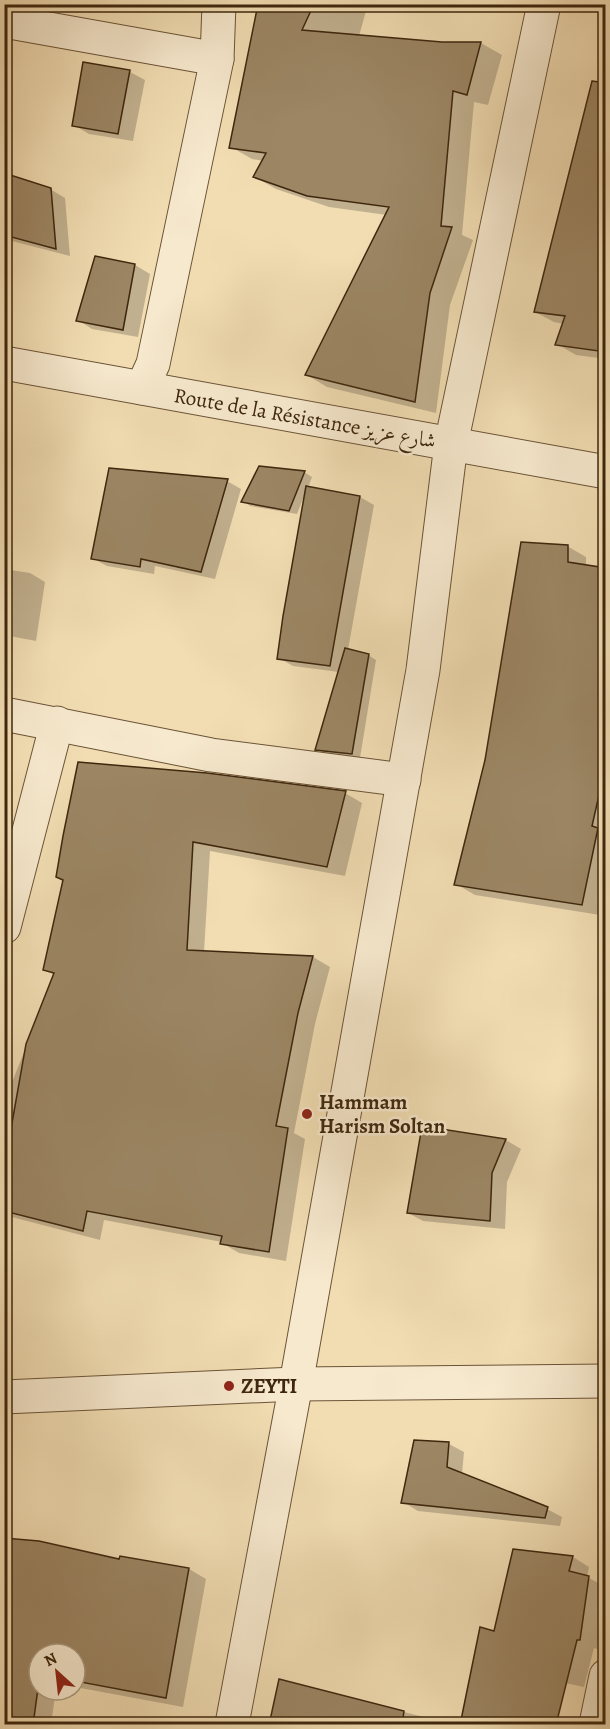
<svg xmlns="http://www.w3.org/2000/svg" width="610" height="1729" font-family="Alegreya,Amiri,serif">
<rect width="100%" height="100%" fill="#f2ddb3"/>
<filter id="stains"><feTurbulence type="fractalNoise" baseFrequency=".00333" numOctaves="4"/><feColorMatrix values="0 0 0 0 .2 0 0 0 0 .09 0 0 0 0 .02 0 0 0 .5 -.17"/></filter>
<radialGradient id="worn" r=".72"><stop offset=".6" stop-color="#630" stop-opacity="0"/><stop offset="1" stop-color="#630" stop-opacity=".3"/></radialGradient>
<!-- shadow -->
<g fill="#0003">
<path d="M259 4H368L359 36 442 43H481L502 55 488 105 474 102 462 235 473 240 450 305 436 413 327 387 307 375 387 215 329 207 276 189 255 177 264 161 252 159 231 147Z"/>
<path d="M130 72 145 80 133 141 89 134 74 125Z"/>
<path d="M606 138V359L576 355 557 344 564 324 554 322 535 312Z"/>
<path d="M4 175 50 189 65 198 70 256 4 239Z"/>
<path d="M96 258 135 265 150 274 138 337 92 329 78 320Z"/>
<path d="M260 467 304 472 312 477 308 488 360 497 374 505 348 650 368 655 376 660 360 758 324 753 316 749 339 672 293 666 279 658 304 496 297 514 250 506 243 501Z"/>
<path d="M227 481 241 489 215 579 155 566 154 574 107 566 92 558Z"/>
<path d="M567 546 586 557V567L606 570V889L600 915 475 895 456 884Z"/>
<path d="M4 569 30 573 45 582 36 641 4 635Z"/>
<path d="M345 793 362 803 345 876 210 851 204 952 313 957 330 967 315 1024 294 1133 305 1139 286 1261 239 1253 222 1243V1242L104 1220 100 1240 4 1215V1102L55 975 45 970 65 881Z"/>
<path d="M423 1128 506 1140 521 1149 507 1182 505 1229 423 1221 408 1213Z"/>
<path d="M449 1444 464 1452 462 1474 547 1509 562 1517 560 1526 418 1511 403 1502Z"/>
<path d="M4 1540 121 1561 189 1569 206 1579 183 1707 75 1687V1654H39V1690H56L51 1724H4Z"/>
<path d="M514 1551 573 1557 589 1567 587 1577 606 1587 597 1649 594 1648 584 1687 565 1683 557 1724H462L495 1632Z"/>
<path d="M280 1681 452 1724H270Z"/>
</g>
<!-- building -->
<g fill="#9c8664" stroke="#3e270e" stroke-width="1.5">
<path d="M258 4H314L302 30 442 42H481L467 95 453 91 441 226 452 227 430 293 415 402 305 375 389 207 307 196 253 177 266 153 229 148Z"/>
<path d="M83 62 130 70 118 134 72 126Z"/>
<path d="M592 81 606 83V352L555 345 565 316 534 312Z"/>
<path d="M4 173 51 188 56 249 4 235Z"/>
<path d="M95 256 135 264 123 330 76 321Z"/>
<path d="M259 466 305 471 289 511 241 502Z"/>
<path d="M109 468 228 479 201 572 141 559 140 567 91 559Z"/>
<path d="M306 486 360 496 330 666 277 659 283 616Z"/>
<path d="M521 542 568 545V562L606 568V764L592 826 598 828 582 905 454 885 485 760Z"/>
<path d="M345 648 369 654 352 754 315 750Z"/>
<path d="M78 762 207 773 346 791 327 867 193 842 187 950 313 956 298 1013 276 1126 288 1128 269 1252 220 1244 222 1236 87 1211 83 1231 4 1211V1168L26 1044 54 973 43 970 63 880 56 877 63 836Z"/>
<path d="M422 1126 506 1139 492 1173 490 1221 407 1213Z"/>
<path d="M414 1440 449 1442 447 1467 548 1507 545 1518 401 1503Z"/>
<path d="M4 1538 39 1541 119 1559 120 1556 189 1568 166 1698 75 1681V1654H39V1681L33 1725H4Z"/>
<path d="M513 1549 573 1556 569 1571 589 1576 580 1640H577L556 1725H460L480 1627 494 1631Z"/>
<path d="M279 1679 404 1711 402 1725H269Z"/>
</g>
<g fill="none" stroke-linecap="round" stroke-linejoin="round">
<!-- minor casing -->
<g stroke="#6b5437" stroke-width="35">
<g id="minor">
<path d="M4 21 217 59"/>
<path d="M142 388 153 364 217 59 219 4"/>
<path d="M4 714 211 755 404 780"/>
<path d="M4 927 57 723"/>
<path d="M4 1397 296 1384 606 1381"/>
<path d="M232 1724 296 1384 423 670 451 444 544 4"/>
<path d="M596 1724 606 1676"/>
</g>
</g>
<!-- tertiary casing -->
<g stroke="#6b5437" stroke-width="35">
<path id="tertiary" d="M4 363 606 472"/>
</g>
<!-- minor -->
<use href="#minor" stroke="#f7e9ce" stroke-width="33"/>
<!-- tertiary -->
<use href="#tertiary" stroke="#f7e9ce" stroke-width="33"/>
</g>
<!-- markers -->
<g fill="#8f2418" stroke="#f7e9ce" stroke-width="2">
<circle cx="307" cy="1114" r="6"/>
<circle cx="229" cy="1386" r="6"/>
</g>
<g text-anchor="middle" stroke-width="5" stroke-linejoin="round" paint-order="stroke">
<!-- street labels -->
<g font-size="21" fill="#3e270e" stroke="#f7e9ce">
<text transform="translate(305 418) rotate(10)" y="7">Route de la Résistance شارع عزيز</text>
</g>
<!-- poi labels -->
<g font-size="21" font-weight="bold" fill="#3e270e" stroke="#f7e9ce" text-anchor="start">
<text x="319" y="1109">Hammam<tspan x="319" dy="24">Harism Soltan</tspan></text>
<text x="241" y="1393">ZEYTI</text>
</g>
</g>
<!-- margin -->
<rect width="610" height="1729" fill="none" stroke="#f2ddb3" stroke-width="24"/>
<rect x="6" y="6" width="598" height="1717" fill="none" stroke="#3e270e" stroke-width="3"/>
<rect x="12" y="12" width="586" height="1705" fill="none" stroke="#3e270e" stroke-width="1.5"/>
<!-- north arrow -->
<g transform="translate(57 1672) rotate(333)"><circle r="28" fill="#f7e9ce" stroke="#ad9b81" stroke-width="1.5"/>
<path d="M0-4.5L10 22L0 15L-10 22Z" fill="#8f2418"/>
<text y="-9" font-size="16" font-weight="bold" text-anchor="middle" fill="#3e270e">N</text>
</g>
<rect width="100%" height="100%" filter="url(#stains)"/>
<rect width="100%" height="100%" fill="url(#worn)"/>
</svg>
